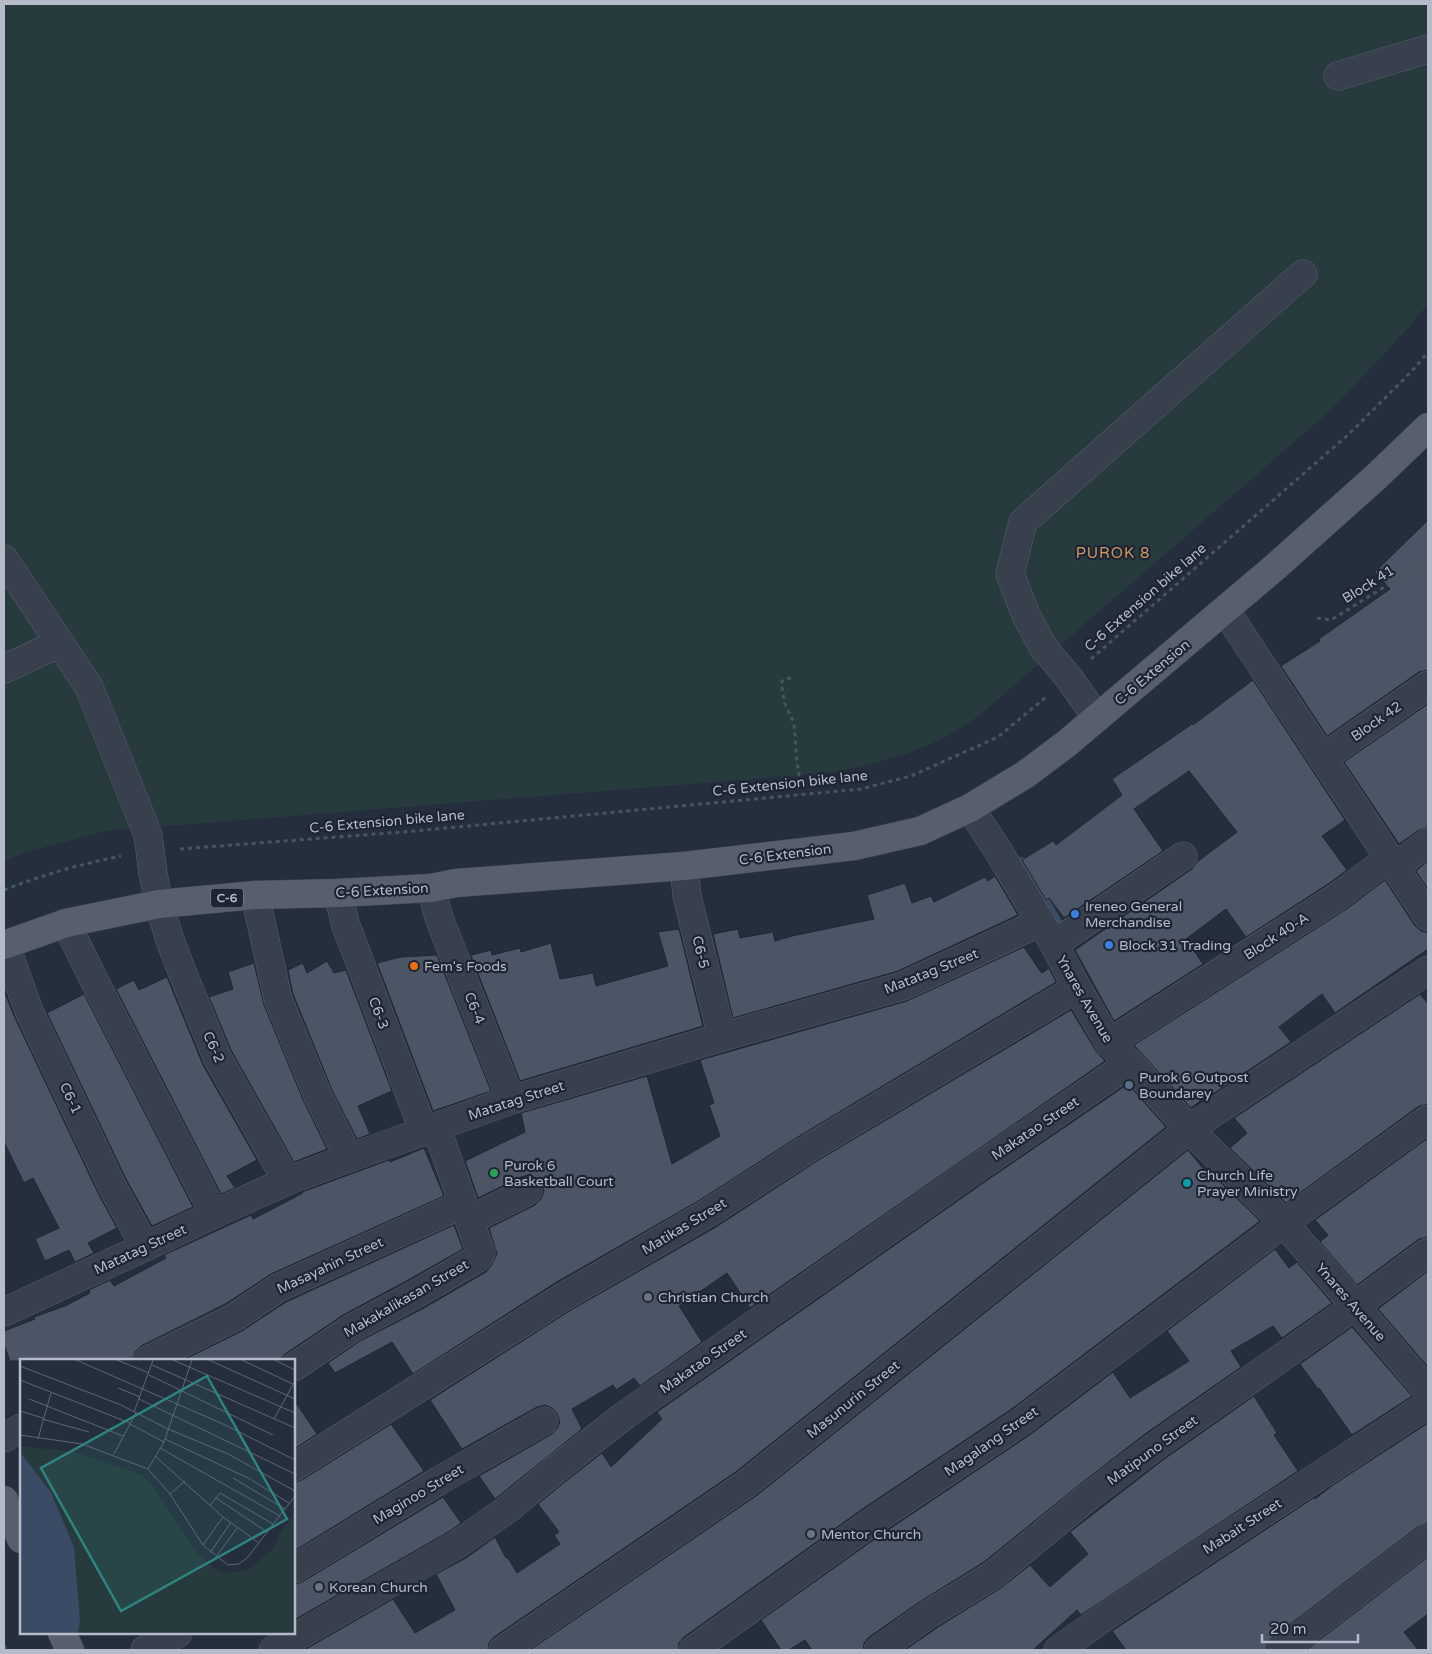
<svg xmlns="http://www.w3.org/2000/svg" width="1432" height="1654" font-family="'Varela Round',sans-serif">
<rect width="100%" height="100%" fill="#252e3d"/>
<!-- green -->
<path fill="#273a3e" d="M4 4H1428V304L1412 324 1330 411 980 715C971 721 961 728 951 734 913 755 871 765 829 773L106 831 27 852 4 861Z"/>
<g fill="none" stroke-linecap="round" stroke-linejoin="round">
<!-- stream -->
<path stroke="#3b4b65" stroke-width="10" d="M1022 862 1065 936"/>
</g>
<!-- building -->
<g fill="#4b5566" stroke="#202734">
<path d="M1428 520V670L1419 672 1327 736 1281 666 1320 641 1319 639 1390 589 1375 572Z"/>
<path d="M1253 680 1345 820 1322 836 1347 870 1331 882 1246 937 1226 909 1186 939 1203 964 1114 1021 1075 950 1192 869 1197 862 1237 832 1189 771 1134 809 1163 851 1064 918 1049 898 1046 900 1022 860 1053 841 1056 845 1122 795 1112 779 1192 724 1193 725Z"/>
<path d="M1428 704V827L1419 830 1399 844 1344 762Z"/>
<path d="M1428 861V889L1416 871Z"/>
<path d="M995 876 1018 915 898 971 733 1018 713 934 738 929 740 938 773 932 775 941 792 936 874 919 867 895 905 883 912 903 931 896 934 902 985 877 988 881Z"/>
<path d="M1385 880 1415 926 1421 931 1428 933V949L1335 1013 1322 994 1279 1027 1291 1042 1213 1094 1212 1092 1191 1108 1134 1045 1348 908Z"/>
<path d="M679 929 703 1026 520 1081 470 953H472V955L491 950 492 955 520 948 521 952 551 943 560 979 593 973 596 986 668 966 658 932Z"/>
<path d="M1024 947 1040 971 1042 973 1049 968 1056 982 801 1135 700 1200 555 1283 413 1374 392 1342 335 1373 328 1363 360 1341 424 1308 486 1272 491 1266 497 1254 489 1228 535 1205 541 1199 544 1191 542 1184 536 1178 528 1175 521 1177 478 1198 465 1161 525 1132 521 1113 647 1076 672 1164 720 1136 709 1105 714 1103 700 1060 907 1001Z"/>
<path d="M437 955 491 1091 433 1111 377 963 401 957Z"/>
<path d="M327 961 334 973 346 970 392 1091 358 1106 370 1134 357 1139 332 1090 293 994 288 970 303 963 307 973Z"/>
<path d="M254 963 264 1005 304 1102 327 1149 294 1162 231 1050 209 997 233 989 228 972Z"/>
<path d="M167 977 203 1065 257 1160 227 1176 235 1188 221 1194 116 989 134 980 139 990Z"/>
<path d="M4 991 15 1018 98 1193 117 1228 88 1243 94 1253 75 1262 69 1250 45 1261 35 1239 59 1228 33 1178 24 1183 4 1142Z"/>
<path d="M84 994 193 1207 152 1226 126 1179 47 1013Z"/>
<path d="M1420 994 1428 1004V1104L1419 1106 1286 1203 1230 1148 1247 1133 1234 1118Z"/>
<path d="M1071 1010 1096 1051 1105 1061 750 1308 727 1273 679 1306 702 1342 640 1386 634 1378 616 1390 613 1385 572 1409 582 1429 495 1499 479 1476 552 1434 557 1429 560 1422 557 1413 552 1408 545 1405 537 1407 462 1449 430 1400 571 1310 716 1227 817 1161Z"/>
<path d="M1128 1084 1166 1127 737 1471 494 1637 489 1643 488 1650H307L306 1649 393 1599 415 1633 455 1610 436 1574 466 1558 495 1537 506 1558H508L517 1573 560 1544 554 1535 559 1532 538 1504 566 1481 602 1453 611 1467 662 1419 657 1412 986 1181Z"/>
<path d="M1428 1138V1237L1419 1239 1357 1285 1320 1242 1328 1235 1315 1220Z"/>
<path d="M424 1148 444 1196 271 1274 227 1303 141 1346 135 1352 133 1360 10 1361 4 1345V1331L35 1319 34 1317 65 1306 90 1293 89 1290 110 1280 114 1286 166 1258 164 1255 251 1215 253 1219 303 1193 302 1192 389 1160 390 1162Z"/>
<path d="M1188 1150 1205 1171 1207 1169 1260 1221 1013 1408 861 1510 684 1637 679 1643 678 1650H530L756 1496Z"/>
<path d="M454 1225 463 1249 408 1280 343 1315 285 1354 280 1360H183L242 1331 286 1302Z"/>
<path d="M1275 1249 1289 1268 1297 1262 1332 1303 1282 1338 1273 1326 1231 1351 1241 1367 1145 1434 1079 1485 984 1562 921 1601 869 1637 864 1643 863 1650H812L805 1640 789 1650H781L761 1620 879 1536 1031 1434 1113 1372 1130 1398 1189 1361 1167 1331Z"/>
<path d="M1428 1271V1367L1378 1309Z"/>
<path d="M1352 1327 1412 1396 1352 1435 1319 1388 1318 1389 1300 1364Z"/>
<path d="M1254 1396 1277 1433 1274 1435 1298 1471 1081 1615 1077 1610 1033 1650H905L938 1627 1001 1588 1030 1565 1050 1587 1088 1554 1070 1532 1163 1460Z"/>
<path d="M294 1400 317 1434 294 1449Z"/>
<path d="M1428 1423V1523L1419 1526 1272 1638 1267 1644 1266 1650H1126L1112 1631 1315 1497V1499L1333 1485Z"/>
<path d="M391 1424 424 1471 294 1551V1482L302 1480Z"/>
<path d="M443 1497 461 1523 450 1531 294 1620V1585L302 1582Z"/>
<path d="M1428 1557V1614L1404 1632 1418 1650H1306Z"/>
</g>
<g fill="none" stroke-linecap="round" stroke-linejoin="round">
<!-- minor casing -->
<g stroke="#575e6b" stroke-width="29">
<g id="minor">
<path d="M1338 76 1428 49"/>
<path d="M4 559 89 687 148 835 153 873 159 904 170 940 181 969 217 1057 287 1181"/>
<path d="M1225 610 1428 917"/>
<path d="M4 669 60 643"/>
<path d="M1097 718 1069 678 1043 647 1026 615 1010 574 1023 522 1303 274"/>
<path d="M1323 758 1428 685"/>
<path d="M970 808 997 849 1054 944 1077 988 1109 1043 1130 1063 1189 1129 1284 1223 1428 1391"/>
<path d="M684 866 687 896 722 1037"/>
<path d="M1395 867 1428 842"/>
<path d="M431 888 439 918 511 1100"/>
<path d="M338 893 345 923 424 1132"/>
<path d="M255 895 278 999 318 1096 349 1158"/>
<path d="M66 923 97 986 214 1214"/>
<path d="M5 944 29 1011 112 1186 145 1247"/>
<path d="M1054 944 1183 856"/>
<path d="M1109 1043 1340 895 1389 858"/>
<path d="M470 1220 528 1191"/>
<path d="M4 1312 145 1247 214 1214 287 1181 349 1158 511 1100 722 1037 903 986 1041 922"/>
<path d="M148 1360 235 1317 278 1288 463 1204"/>
<path d="M294 1367 352 1328 416 1294 478 1258 481 1253 436 1127"/>
<path d="M4 1438 21 1428"/>
<path d="M294 1467 563 1297 708 1213 809 1148 1077 988"/>
<path d="M294 1569 440 1480 544 1421"/>
<path d="M145 1650 178 1633"/>
<path d="M273 1650 458 1544 509 1508 556 1469 625 1415 977 1168 1130 1063"/>
<path d="M503 1650 746 1484 1189 1129 1428 970"/>
<path d="M693 1650 870 1523 1022 1421 1284 1223 1428 1119"/>
<path d="M878 1650 929 1614 993 1575 1088 1497 1154 1447 1355 1306 1428 1252"/>
<path d="M1058 1650 1106 1616 1428 1404"/>
<path d="M1281 1650 1428 1538"/>
</g>
</g>
<!-- major casing -->
<g stroke="#424956" stroke-width="29">
<g id="major">
<path d="M4 945 66 923 159 904 255 895 338 893 431 888 456 883 684 866 854 846 920 831 970 808 1026 774 1066 744 1274 568 1377 476 1428 427"/>
<path d="M4 1500 21 1539"/>
<path d="M62 1633 70 1650"/>
</g>
</g>
<!-- path -->
<g stroke="#45575b" stroke-width="3" stroke-dasharray="4 4" stroke-linecap="butt">
<path d="M1317 618 1331 620 1428 560"/>
<path d="M1091 659 1349 434 1412 371 1428 352"/>
<path d="M791 678 784 679 781 683 785 704 794 723 797 762 800 781"/>
<path d="M180 849 415 831 861 789 911 776 998 737 1046 697"/>
<path d="M4 890C42 875 81 864 121 856"/>
<path d="M4 1645 6 1650"/>
</g>
<!-- minor -->
<use href="#minor" stroke="#39404d" stroke-width="28"/>
<!-- major -->
<use href="#major" stroke="#575f6d" stroke-width="28"/>
</g>
<!-- markers -->
<g fill="#3f7fe0" stroke="#1e2532" stroke-width="2">
<circle cx="1075" cy="914" r="5"/>
<circle cx="1109" cy="945" r="5"/>
</g>
<circle fill="#e8710a" stroke="#1e2532" stroke-width="2" cx="414" cy="966" r="5"/>
<circle fill="#5c6f8a" stroke="#1e2532" stroke-width="2" cx="1129" cy="1085" r="5"/>
<circle fill="#2e9e5b" stroke="#1e2532" stroke-width="2" cx="494" cy="1173" r="5"/>
<circle fill="#0f9aa8" stroke="#1e2532" stroke-width="2" cx="1187" cy="1183" r="5"/>
<g fill="#6b7280" stroke="#1e2532" stroke-width="2">
<circle cx="648" cy="1297" r="5"/>
<circle cx="811" cy="1534" r="5"/>
<circle cx="319" cy="1587" r="5"/>
</g>
<g text-anchor="middle" stroke-width="4.5" stroke-linejoin="round" paint-order="stroke">
<!-- shield labels -->
<rect fill="#1e2532" stroke="#888e9b" stroke-width="1" x="211" y="888.5" width="32" height="19" rx="4"/>
<g font-size="12" font-weight="bold" fill="#b5bbc8">
<text x="227" y="902">C-6</text>
</g>
<!-- street labels -->
<g font-size="14" fill="#b5bbc8" stroke="#1e2532">
<text transform="translate(1368 584) rotate(-32)" y="5">Block 41</text>
<text transform="translate(1145 597) rotate(-41)" y="5">C-6 Extension bike lane</text>
<text transform="translate(1152 672) rotate(-40)" y="5">C-6 Extension</text>
<text transform="translate(1376 721) rotate(-35)" y="5">Block 42</text>
<text transform="translate(790 783) rotate(-6)" y="5">C-6 Extension bike lane</text>
<text transform="translate(387 821) rotate(-5)" y="5">C-6 Extension bike lane</text>
<text transform="translate(785 854) rotate(-7)" y="5">C-6 Extension</text>
<text transform="translate(382 890) rotate(-3)" y="5">C-6 Extension</text>
<text transform="translate(1276 936) rotate(-33)" y="5">Block 40-A</text>
<text transform="translate(701 952) rotate(76)" y="5">C6-5</text>
<text transform="translate(931 971) rotate(-22)" y="5">Matatag Street</text>
<text transform="translate(1085 999) rotate(60)" y="5">Ynares Avenue</text>
<text transform="translate(475 1008) rotate(68)" y="5">C6-4</text>
<text transform="translate(379 1013) rotate(69)" y="5">C6-3</text>
<text transform="translate(214 1047) rotate(66)" y="5">C6-2</text>
<text transform="translate(71 1098) rotate(65)" y="5">C6-1</text>
<text transform="translate(516 1100) rotate(-18)" y="5">Matatag Street</text>
<text transform="translate(1035 1128) rotate(-34)" y="5">Makatao Street</text>
<text transform="translate(684 1226) rotate(-31)" y="5">Matikas Street</text>
<text transform="translate(140 1249) rotate(-25)" y="5">Matatag Street</text>
<text transform="translate(330 1265) rotate(-25)" y="5">Masayahin Street</text>
<text transform="translate(406 1298) rotate(-30)" y="5">Makakalikasan Street</text>
<text transform="translate(1351 1302) rotate(49)" y="5">Ynares Avenue</text>
<text transform="translate(703 1361) rotate(-35)" y="5">Makatao Street</text>
<text transform="translate(853 1399) rotate(-39)" y="5">Masunurin Street</text>
<text transform="translate(991 1441) rotate(-35)" y="5">Magalang Street</text>
<text transform="translate(1152 1450) rotate(-36)" y="5">Matipuno Street</text>
<text transform="translate(418 1494) rotate(-31)" y="5">Maginoo Street</text>
<text transform="translate(1242 1526) rotate(-33)" y="5">Mabait Street</text>
</g>
<!-- poi labels -->
<g font-size="14" fill="#b5bbc8" stroke="#1e2532" text-anchor="start">
<text x="1085" y="911">Ireneo General<tspan x="1085" dy="16">Merchandise</tspan></text>
<text x="1119" y="950">Block 31 Trading</text>
<text x="424" y="971">Fem's Foods</text>
<text x="1139" y="1082">Purok 6 Outpost<tspan x="1139" dy="16">Boundarey</tspan></text>
<text x="504" y="1170">Purok 6<tspan x="504" dy="16">Basketball Court</tspan></text>
<text x="1197" y="1180">Church Life<tspan x="1197" dy="16">Prayer Ministry</tspan></text>
<text x="658" y="1302">Christian Church</text>
<text x="821" y="1539">Mentor Church</text>
<text x="329" y="1592">Korean Church</text>
</g>
<!-- neighbourhood labels -->
<g font-size="15" letter-spacing="1" fill="#d09a67" stroke="#1e2532">
<text x="1113" y="558">PUROK 8</text>
</g>
</g>
<!-- overview -->
<g transform="translate(20 1359)">
<rect width="275" height="275" fill="#252e3d"/>
<path d="M0 87 55 93 122 116 132 126 178 195 196 211 205 214 228 211 254 189 259 175 275 154V274H58L60 261 54 188 31 133 0 93Z" fill="#273a3e"/>
<path d="M0 93 31 133 54 188 60 261 58 274H0Z" fill="#3b4b65"/>
<path fill="none" stroke="#5f6675" stroke-width="1" d="M56 1 203 65 275 101M97 1 129 14M153 1 275 54M189 1 275 40M222 1 275 26M255 1 275 11M132 6 275 69M0 7 101 46 148 70 208 95 275 132M129 16 253 76M0 21 110 64M98 29 120 38M9 40 103 77M119 40 275 115M0 52 23 59M114 53 133 1M22 60 69 73M254 60 275 22M110 65 144 83M0 76 62 85 128 110 150 135 183 186 208 206 219 205 227 199 275 137M18 80 31 34M145 80 230 120 269 144M140 89 260 157M94 95 116 54M135 97 203 158 239 184M128 110 144 83 172 1M213 119 265 150M150 135 165 122M196 139 247 173M190 146 200 134 253 165M183 186 203 158M190 194 211 163M195 199 218 168"/>
<path fill="#308480" fill-opacity="0.15" stroke="#308480" stroke-width="2.5" d="M187 17 267 160 101 252 21 109Z"/>
<rect width="275" height="275" fill="none" stroke="#b5bbc8" stroke-width="2.5"/>
</g>
<!-- border -->
<rect width="1432" height="1654" fill="none" stroke="#b5bbc8" stroke-width="10"/>
<!-- scale -->
<path d="M1262 1634v8h96v-8" fill="none" stroke="#b5bbc8" stroke-width="2.5"/>
<text x="1270" y="1634" font-size="15" fill="#b5bbc8" stroke="#1e2532" stroke-width="4" paint-order="stroke">20 m</text>
</svg>
